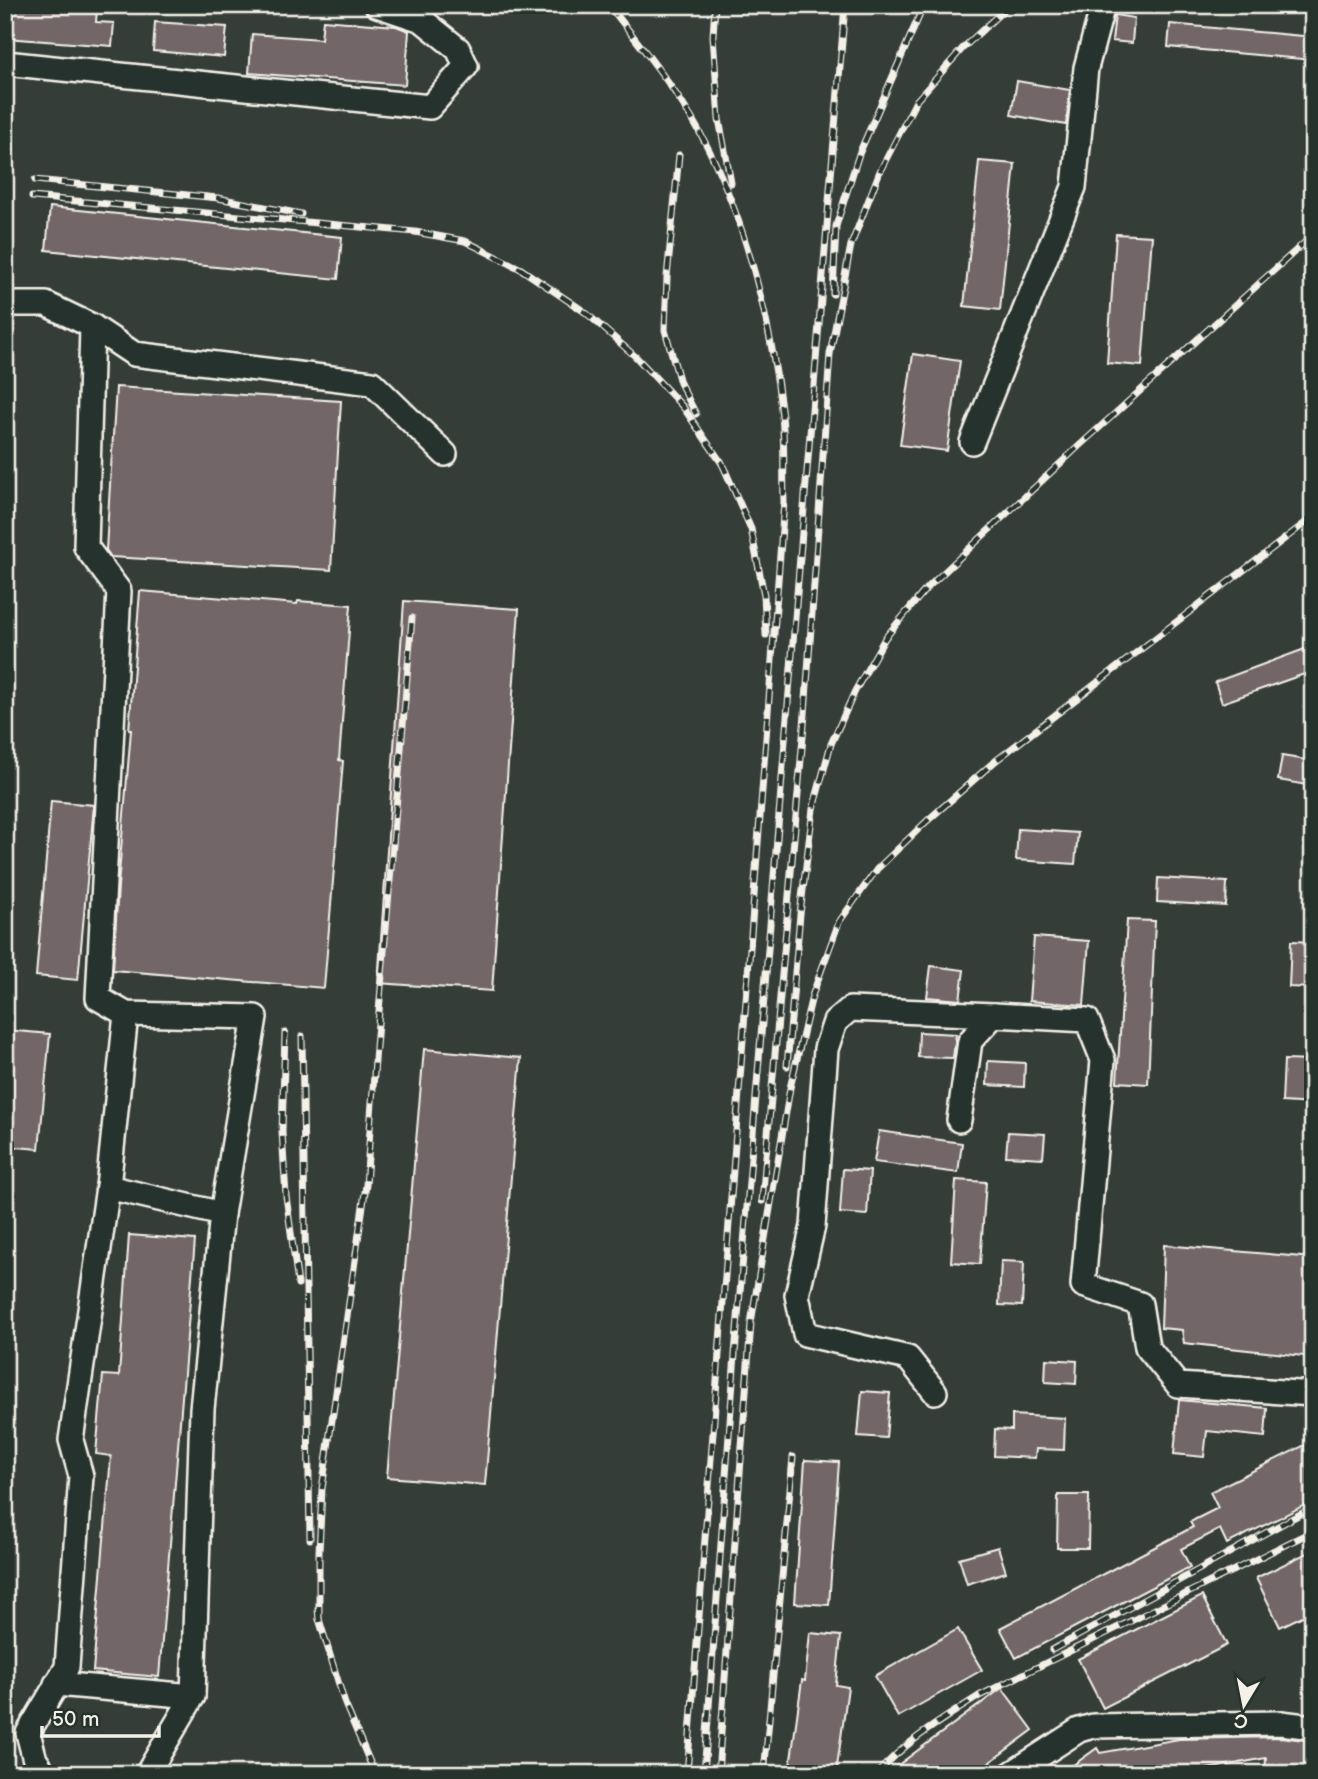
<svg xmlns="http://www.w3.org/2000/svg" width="1318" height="1779" font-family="'Balsamiq Sans',sans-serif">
<rect width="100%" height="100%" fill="#353d39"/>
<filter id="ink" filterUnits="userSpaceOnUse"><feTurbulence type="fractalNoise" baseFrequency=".0143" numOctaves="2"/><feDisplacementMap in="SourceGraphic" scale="14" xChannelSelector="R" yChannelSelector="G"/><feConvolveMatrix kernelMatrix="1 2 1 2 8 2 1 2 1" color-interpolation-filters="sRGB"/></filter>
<g filter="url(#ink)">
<!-- building -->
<g fill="#726669" stroke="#f4f1e8" stroke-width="2">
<path d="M5 5H51L97 9 96 22 114 23 112 46 5 38Z"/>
<path d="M1115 15 1134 18 1132 43 1112 41Z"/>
<path d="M323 20 396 26 409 31 405 85 249 73 252 34 321 39Z"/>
<path d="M155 22 227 27 224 57 153 51Z"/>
<path d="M1170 24 1313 37V60L1168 47Z"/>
<path d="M1017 81 1070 90 1066 125 1011 115Z"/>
<path d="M979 161 1015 164 1000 310 964 306Z"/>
<path d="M50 207 342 237 338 279 46 250Z"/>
<path d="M1116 234 1152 236 1142 366 1107 363Z"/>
<path d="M913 354 960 361 947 451 900 445Z"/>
<path d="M116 387 341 401 331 570 111 557 106 550Z"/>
<path d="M140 591 297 604 298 601 351 605 339 760 343 761 324 988 113 970 118 886 131 730H129Z"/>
<path d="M404 601 519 609 492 991 378 983Z"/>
<path d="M1313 646V671L1222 703 1215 682Z"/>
<path d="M1282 756 1313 761V786L1278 780Z"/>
<path d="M51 801 94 805 78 980 36 976Z"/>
<path d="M1018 829 1078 833 1075 864 1016 860Z"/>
<path d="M1158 878 1227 882 1226 906 1157 902Z"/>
<path d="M1127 920 1155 921 1148 1084 1117 1082Z"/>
<path d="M1034 937 1089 941 1084 1005 1029 1001Z"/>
<path d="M1291 941 1313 942V988L1289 987Z"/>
<path d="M931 966 964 970 960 1000 927 997Z"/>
<path d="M5 1030 50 1034 39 1149 5 1146Z"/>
<path d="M919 1032 956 1034 953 1058 918 1057Z"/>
<path d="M424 1049 521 1058 485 1485 387 1477Z"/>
<path d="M1284 1060 1313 1061V1104L1282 1102Z"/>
<path d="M988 1061 1025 1063 1024 1087 987 1085Z"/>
<path d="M879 1131 962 1143 958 1173 874 1162Z"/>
<path d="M1008 1132 1045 1134 1043 1158 1006 1156Z"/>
<path d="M843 1169 870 1171 867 1215 840 1213Z"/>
<path d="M956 1180 986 1182 980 1264 951 1262Z"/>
<path d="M129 1235 195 1240 159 1677 93 1671 111 1456 96 1454 103 1375 119 1376Z"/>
<path d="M1164 1245 1313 1258V1357L1184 1343 1182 1330 1161 1328Z"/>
<path d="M1001 1261 1024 1262 1022 1306 999 1305Z"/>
<path d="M1046 1359 1077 1361 1076 1384 1045 1382Z"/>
<path d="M862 1391 890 1393 886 1438 858 1436Z"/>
<path d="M1179 1400 1267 1408 1265 1437 1207 1431 1204 1457 1174 1454Z"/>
<path d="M1012 1415 1065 1418 1064 1450 1036 1449 1035 1458 994 1456 995 1429 1012 1430Z"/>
<path d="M1313 1441V1501L1227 1544 1220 1529 1181 1549 1190 1567 1016 1658 1000 1628 1193 1527 1190 1522 1218 1508 1210 1492Z"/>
<path d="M805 1460 839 1462 829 1605 795 1603Z"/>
<path d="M1058 1495H1089L1088 1548H1057Z"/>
<path d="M998 1547 1006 1572 967 1584 959 1558Z"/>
<path d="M1313 1550V1611L1280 1627 1256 1578Z"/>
<path d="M1202 1596 1227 1645 1103 1708 1078 1659Z"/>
<path d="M958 1629 982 1670 898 1717 875 1676Z"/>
<path d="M810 1633 841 1636 836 1685 848 1687 836 1774H789L802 1680 805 1681Z"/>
<path d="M1002 1688 1033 1730 974 1774H886Z"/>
<path d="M1280 1737 1313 1741V1774H1265L1266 1758 1181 1774H1061L1097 1748 1100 1753 1179 1739Z"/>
</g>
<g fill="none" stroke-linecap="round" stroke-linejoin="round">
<!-- minor casing -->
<g stroke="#f4f1e8" stroke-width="28">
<g id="minor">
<path d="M5 63 430 107 466 66 458 49 422 20 377 5"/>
<path d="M5 304H46L92 326 134 354 372 383 445 454"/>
<path d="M92 326 86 547 119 591 98 998 126 1014 255 1017 222 1214"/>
<path d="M972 442 1074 187 1086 68 1103 5"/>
<path d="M959 1120 970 1041 994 1015 1087 1020 1103 1060 1083 1285 1140 1304 1147 1347 1178 1385 1313 1394"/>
<path d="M108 1187 222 1214 202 1409 193 1696 147 1774"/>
<path d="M935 1392 908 1358 805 1334 797 1295 813 1226 826 1049 835 1022 850 1009 994 1015"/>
<path d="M56 1684 193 1696"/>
<path d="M45 1774 35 1760 28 1733 67 1667 81 1476 71 1440 108 1187 126 1014"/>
<path d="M1011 1774 1079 1730 1093 1726 1281 1723 1313 1727"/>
</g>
</g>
<!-- minor -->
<use href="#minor" stroke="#26332d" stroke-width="23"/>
<!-- rail casing -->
<g stroke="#f4f1e8" stroke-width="7">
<g id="rail">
<path d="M609 5C645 52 683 97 709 150 748 229 772 329 782 416 785 444 783 474 784 502L687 1774"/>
<path d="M715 5 713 36 719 119 731 183"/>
<path d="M679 155 667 277 665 330 680 383 696 414"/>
<path d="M35 180 218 198 301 214"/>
<path d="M32 197 415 232 465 241 521 269 585 312 636 357 683 407 725 468"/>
<path d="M833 294 836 226 859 154 924 5"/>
<path d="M721 461 751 529 764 595 766 635"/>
<path d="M285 1033 282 1132 286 1196 298 1284"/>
<path d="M302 1036 310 1539"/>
<path d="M787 1066 800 914 813 809 831 744 855 691 885 638 926 589 1079 446 1313 235"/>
<path d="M762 1201 805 714 830 354 851 245 880 171 916 101 963 48 1009 5"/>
<path d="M318 1609 319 1619 345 1704 375 1774"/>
<path d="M319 1619V1552L322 1489 366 1185 376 1047 412 618"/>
<path d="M1052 1650 1313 1507"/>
<path d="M704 1774 735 1354 845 5"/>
<path d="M718 1774 751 1323 790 1088 812 996 839 922 877 869 927 821 994 762 1313 517"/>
<path d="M764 1774 793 1457"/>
<path d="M877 1774C903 1743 945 1718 979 1696L1313 1531"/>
</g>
</g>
<!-- rail -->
<use href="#rail" stroke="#26332d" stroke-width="4.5" stroke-dasharray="13" stroke-linecap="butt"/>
</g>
</g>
<!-- margin -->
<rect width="1318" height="1779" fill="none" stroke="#26332d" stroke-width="28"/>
<rect x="14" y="14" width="1290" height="1751" fill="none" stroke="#f4f1e8" stroke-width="2.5" filter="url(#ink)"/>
<!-- north arrow -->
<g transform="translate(1244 1705) rotate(190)" stroke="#26332d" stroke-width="5" paint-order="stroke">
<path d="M0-5L12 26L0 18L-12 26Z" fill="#f4f1e8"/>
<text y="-10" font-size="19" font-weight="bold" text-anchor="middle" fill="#f4f1e8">С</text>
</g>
<!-- scale -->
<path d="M42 1726v10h117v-10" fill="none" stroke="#f4f1e8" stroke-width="3.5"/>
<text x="52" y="1726" font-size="21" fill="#f4f1e8" stroke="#26332d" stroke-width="5" paint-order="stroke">50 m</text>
</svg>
